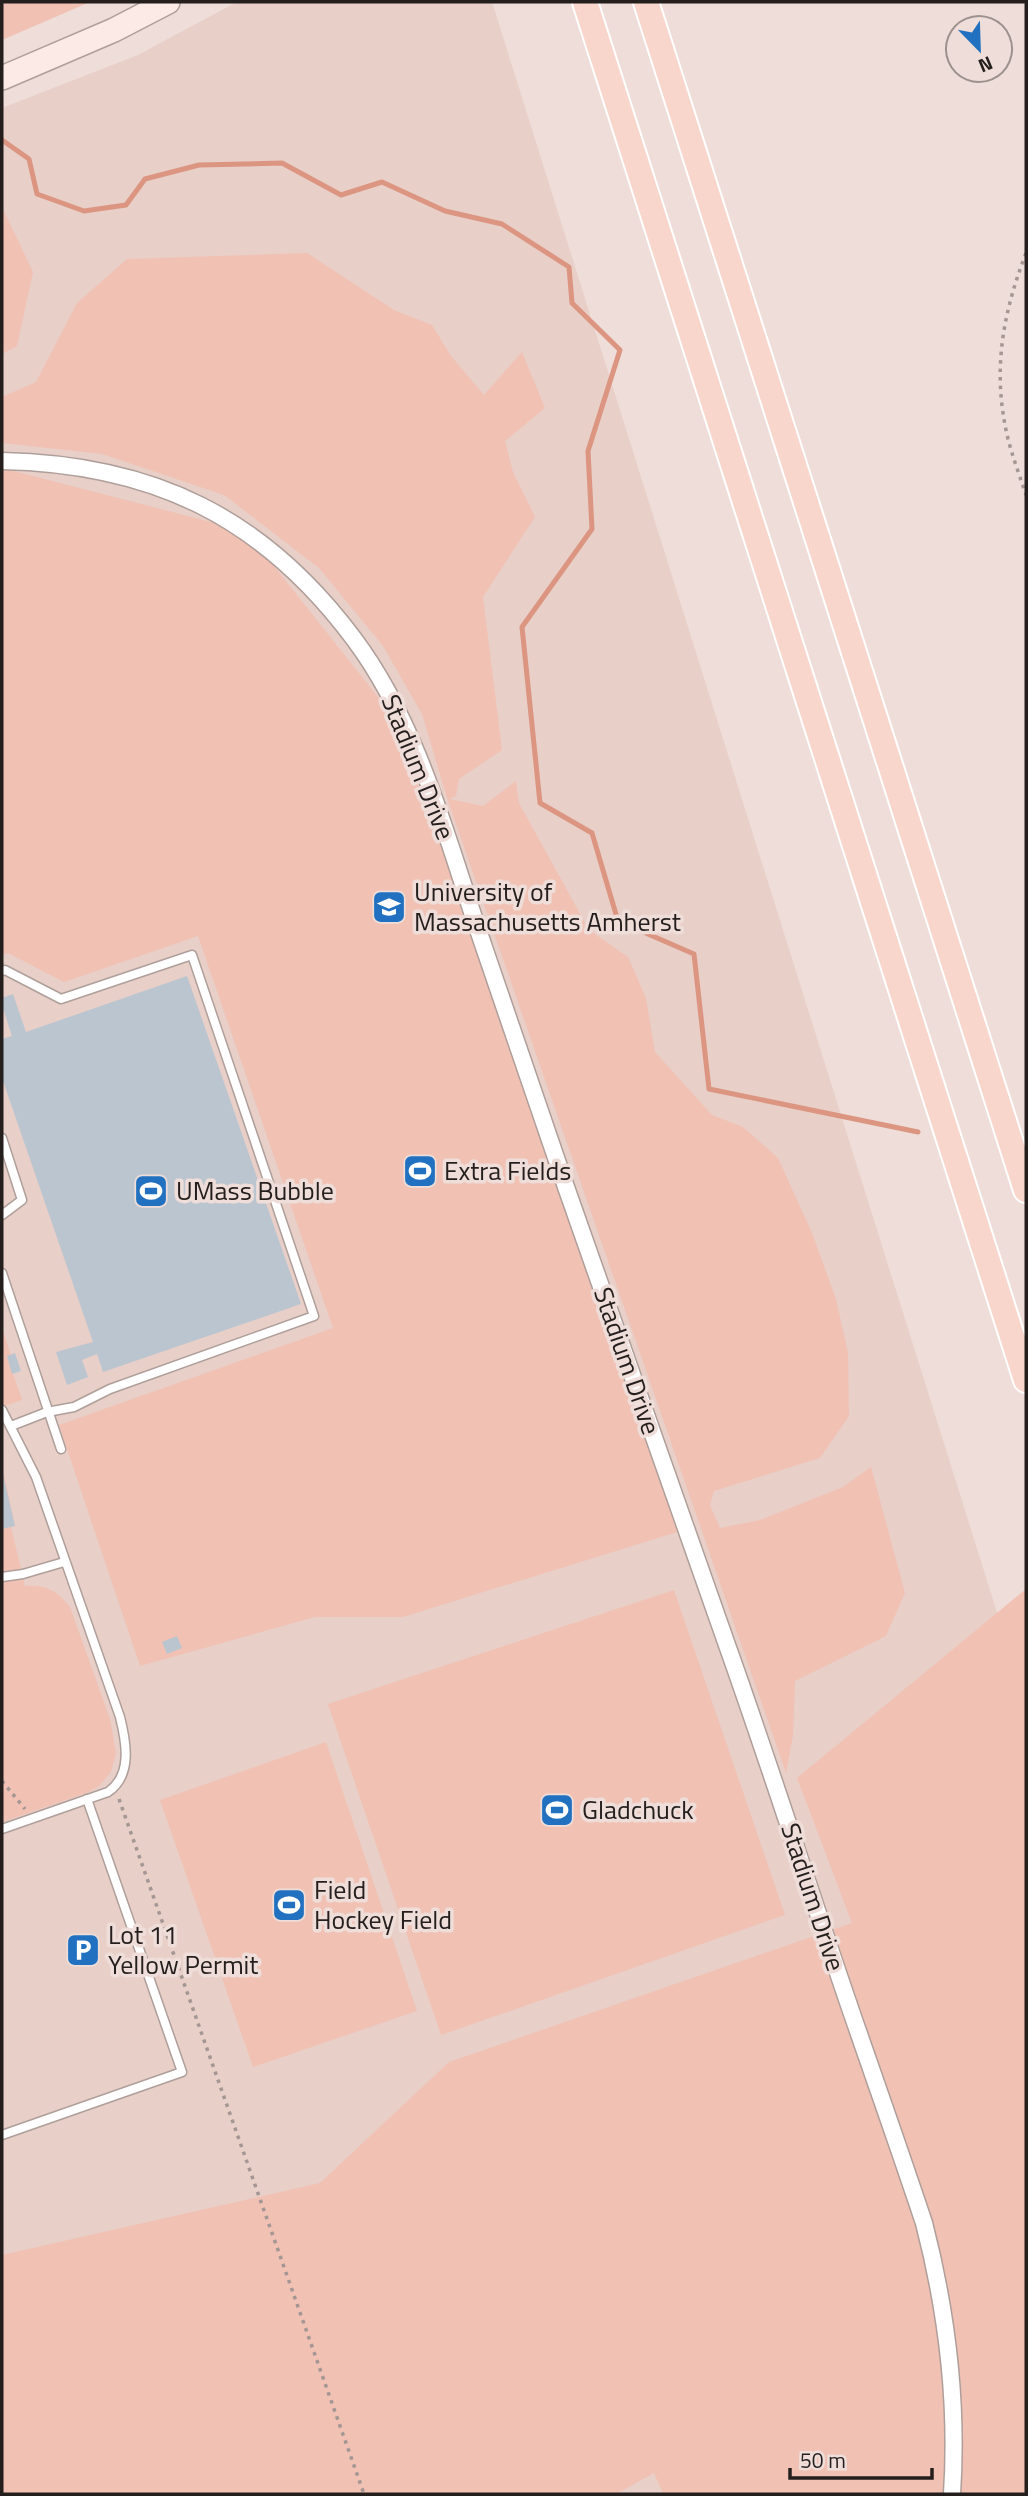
<svg xmlns="http://www.w3.org/2000/svg" width="1028" height="2496" font-family="'Titillium Web',sans-serif">
<rect width="100%" height="100%" fill="#eeddd8"/>
<!-- built -->
<path fill="#e8cfc8" d="M237 2H492L1026 1705 1019 2494H2V108L138 55Z"/>
<!-- green -->
<g fill="#f1c1b4">
<path d="M2 2H90L2 40Z"/>
<path d="M2 207 33 272 17 346 2 354Z"/>
<path d="M307 253 394 310 432 325 451 356 484 395 522 352 545 408 505 441 513 472 535 517 483 597 502 750 459 779 456 796 449 799 483 806 516 781 519 803 589 930 628 957 646 998 655 1052 712 1115 743 1127 778 1158 812 1233 836 1299 848 1353 849 1416 820 1458 714 1491 710 1505 720 1528 760 1520 843 1487 871 1467 905 1593 886 1636 795 1681 793 1735 786 1773 447 798 422 714 383 646 319 568 224 495 102 454 2 443V397L36 382 77 303 127 259Z"/>
<path d="M2 468 246 531 409 736 687 1529 403 1617H315L140 1666 59 1425 333 1328 198 936 64 982 8 953 2 955Z"/>
<path d="M2 1328 11 1355 7 1356 22 1400 2 1407Z"/>
<path d="M2 1465 15 1526 11 1527 25 1586C45 1584 57 1590 70 1607L110 1719 116 1753 111 1772 99 1786 89 1792 2 1822Z"/>
<path d="M1026 1589V2494H663L654 2473 616 2494H2V2255L320 2183 449 2062 852 1923 797 1778Z"/>
<path d="M674 1590 785 1915 441 2035 328 1704Z"/>
<path d="M326 1742 417 2011 253 2067 160 1800Z"/>
</g>
<g fill="none" stroke-linecap="round" stroke-linejoin="round">
<!-- stream -->
<path stroke="#dc9581" stroke-width="5" d="M2 140 29 159 37 194 84 211 126 205 145 179 199 165 282 163 341 195 382 182 445 211 502 224 569 267 572 303 620 350 588 451 592 529 522 627 540 803 592 833 618 921 694 954 709 1089 918 1132"/>
</g>
<!-- building -->
<g fill="#bbc5d0">
<path d="M187 976 301 1304 103 1372 97 1354 82 1360 88 1377 67 1385 56 1352 93 1342 2 1078V1039L12 1036 2 1005V998L13 994 26 1032Z"/>
<path d="M15 1353 21 1371 12 1374 7 1356Z"/>
<path d="M2 1470 15 1526 2 1529Z"/>
<path d="M177 1636 182 1648 167 1654 162 1642Z"/>
</g>
<g fill="none" stroke-linecap="round" stroke-linejoin="round">
<!-- service casing -->
<g stroke="#af9f9a" stroke-width="11">
<g id="service">
<path d="M2 971 5 970 61 999 192 955 314 1316 110 1389 74 1407 47 1412 11 1426"/>
<path d="M2 1138 22 1200 2 1215"/>
<path d="M2 1273 61 1449"/>
<path d="M2 1410 36 1477 120 1717C126 1741 133 1775 108 1792L2 1829"/>
<path d="M2 1577 23 1574 64 1562"/>
<path d="M2 2135 182 2072 87 1799"/>
</g>
</g>
<!-- minor casing -->
<g stroke="#af9f9a" stroke-width="19">
<path id="minor" d="M2 461C153 464 263 517 354 639 414 719 443 824 474 918 505 1008 536 1098 566 1187 619 1340 674 1492 727 1645 773 1774 814 1905 859 2034 881 2097 903 2160 924 2223 947 2312 958 2403 952 2494"/>
</g>
<!-- secondary casing -->
<g stroke="#af9f9a" stroke-width="26">
<path id="secondary" d="M2 78 114 30 168 2"/>
</g>
<!-- primary casing -->
<g stroke="#fff" stroke-width="28">
<g id="primary">
<path d="M585 2 1026 1380"/>
<path d="M646 2 1026 1190"/>
</g>
</g>
<!-- path -->
<g stroke="#a39693" stroke-width="3.5" stroke-dasharray="3.5 5" stroke-linecap="butt">
<path d="M1026 253C1002 316 992 372 1008 439 1013 458 1020 477 1026 495"/>
<path d="M2 1781 25 1809"/>
<path d="M119 1799 364 2494"/>
</g>
<!-- service -->
<use href="#service" stroke="#fff" stroke-width="8"/>
<!-- minor -->
<use href="#minor" stroke="#fff" stroke-width="16"/>
<!-- secondary -->
<use href="#secondary" stroke="#fceae6" stroke-width="23"/>
<!-- primary -->
<use href="#primary" stroke="#f8d6cc" stroke-width="24"/>
</g>
<!-- icons -->
<defs>
<g id="university-square" transform="scale(1.75)"><rect x="-9" y="-9" width="18" height="18" rx="4" fill="#2171c0" stroke="#eeddd8"/><path d="M0-5L7-2L0 1L-7-2ZM-4 1L0 2.5L4 1V4Q0 6-4 4Z" fill="#fff"/></g>
<g id="stadium-square" transform="scale(1.75)"><rect x="-9" y="-9" width="18" height="18" rx="4" fill="#2171c0" stroke="#eeddd8"/><path d="M0-5a6.5 5 0 1 0 0 10a6.5 5 0 1 0 0-10ZM-3.5-1.8h7v3.6h-7Z" fill="#fff"/></g>
<g id="parking-square" transform="scale(1.75)"><rect x="-9" y="-9" width="18" height="18" rx="4" fill="#2171c0" stroke="#eeddd8"/><path d="M-3.5-5.5H1a3.5 3.5 0 0 1 0 7H-1V5.5H-3.5ZM-1-3.4V-.6H.8a1.4 1.4 0 0 0 0-2.8Z" fill="#fff"/></g>
</defs>
<g fill-rule="evenodd">
<use href="#university-square" x="389" y="907"/>
<use href="#stadium-square" x="420" y="1171"/>
<use href="#stadium-square" x="151" y="1191"/>
<use href="#stadium-square" x="557" y="1810"/>
<use href="#stadium-square" x="289" y="1905"/>
<use href="#parking-square" x="83" y="1950"/>
</g>
<g text-anchor="middle" stroke-width="7" stroke-linejoin="round" paint-order="stroke">
<!-- street labels -->
<g font-size="26" fill="#241e1d" stroke="#eeddd8">
<text transform="translate(418 767) rotate(68)" y="9">Stadium Drive</text>
<text transform="translate(627 1361) rotate(71)" y="9">Stadium Drive</text>
<text transform="translate(813 1897) rotate(72)" y="9">Stadium Drive</text>
</g>
<!-- poi labels -->
<g font-size="26" fill="#241e1d" stroke="#eeddd8" text-anchor="start">
<text x="414" y="901">University of<tspan x="414" dy="30">Massachusetts Amherst</tspan></text>
<text x="444" y="1180">Extra Fields</text>
<text x="176" y="1200">UMass Bubble</text>
<text x="582" y="1819">Gladchuck</text>
<text x="314" y="1899">Field<tspan x="314" dy="30">Hockey Field</tspan></text>
<text x="108" y="1944">Lot 11<tspan x="108" dy="30">Yellow Permit</tspan></text>
</g>
</g>
<!-- border -->
<rect width="1028" height="2496" fill="none" stroke="#241e1d" stroke-width="7"/>
<!-- north arrow -->
<g transform="translate(979 49) rotate(157)"><circle r="33" fill="#eeddd8" stroke="#9d918d" stroke-width="2"/>
<path d="M0-5L12 26L0 18L-12 26Z" fill="#2171c0"/>
<text y="-10" font-size="19" font-weight="bold" text-anchor="middle" fill="#241e1d">N</text>
</g>
<!-- scale -->
<path d="M790 2468v10h142v-10" fill="none" stroke="#241e1d" stroke-width="3.5"/>
<text x="800" y="2468" font-size="21" fill="#241e1d" stroke="#eeddd8" stroke-width="5" paint-order="stroke">50 m</text>
</svg>
